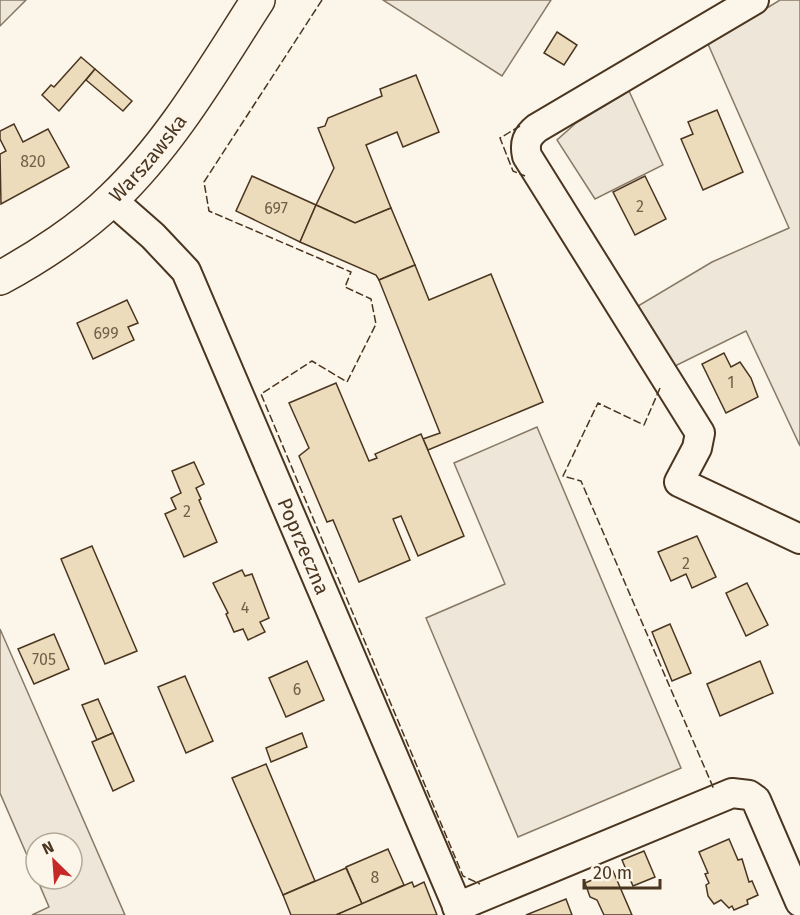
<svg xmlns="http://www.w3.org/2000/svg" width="800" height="915" font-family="'Fira Sans',sans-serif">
<rect width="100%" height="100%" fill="#fbf6e9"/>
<!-- green -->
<g fill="#ede6d9" stroke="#887966" stroke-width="1.5">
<path d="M0 0H26L0 26Z"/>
<path d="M383 0H551L502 76Z"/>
<path d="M780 0H800V446L746 331 675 366 638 306 712 262 789 228 708 44Z"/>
<path d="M629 91 663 165 595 199 557 140 576 123Z"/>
<path d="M537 427 681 768 518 837 426 618 505 584 454 463Z"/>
<path d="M0 629 125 915H32L49 907 37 879H72V843H36V876L0 793Z"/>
</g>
<!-- building -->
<g fill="#ecdcbc" stroke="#4a3520" stroke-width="1.5">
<path d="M557 32 577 45 564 65 544 53Z"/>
<path d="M81 57 95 69 59 111 42 95 51 85 54 87Z"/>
<path d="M95 69 132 101 123 111 86 80Z"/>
<path d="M416 75 439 132 403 147 397 132 366 145 391 208 355 223 316 205 334 168 318 128 325 126 328 118 382 96 380 89Z"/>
<path d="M717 110 743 172 703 190 681 139 693 134 688 122Z"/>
<path d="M14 124 23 142 48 129 69 167 1 204 0 154 6 151 0 139V131Z"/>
<path d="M252 176 316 205 300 242 236 211Z"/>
<path d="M645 176 666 219 635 235 613 192Z"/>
<path d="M316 205 355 223 391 208 415 265 379 280 376 275 300 242Z"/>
<path d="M415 265 429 300 491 274 543 402 428 450 423 439 440 433 379 280Z"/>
<path d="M127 300 138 323 128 327 134 340 93 359 77 323Z"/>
<path d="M724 353 731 367 740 362 751 378 758 397 726 413 702 364Z"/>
<path d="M336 383 369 461 377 458 375 454 421 434 464 536 418 556 401 516 393 519 410 560 359 582 333 520 327 522 299 456 309 448 289 403Z"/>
<path d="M194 462 204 484 196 488 201 499 199 500 217 542 184 557 165 514 176 509 171 498 181 493 172 471Z"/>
<path d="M697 536 716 577 692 588 686 574 671 581 658 552Z"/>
<path d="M92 546 137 651 105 664 61 559Z"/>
<path d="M242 570 245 576 252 574 269 618 260 622 265 632 248 640 243 629 234 632 226 614 228 613 213 583Z"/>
<path d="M747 583 768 625 746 636 726 593Z"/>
<path d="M670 624 691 673 672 681 652 632Z"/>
<path d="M54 634 69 669 34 684 18 649Z"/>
<path d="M307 661 324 700 286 717 269 678Z"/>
<path d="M760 661 773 693 720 716 707 684Z"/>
<path d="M185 676 213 741 186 753 158 687Z"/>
<path d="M98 699 113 733 97 740 82 705Z"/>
<path d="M113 733 134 781 113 791 92 742Z"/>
<path d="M302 733 307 747 271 762 266 748Z"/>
<path d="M266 764 315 881 283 895 232 778Z"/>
<path d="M729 839 738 860 742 859 749 882 752 881 758 895 747 900 748 904 734 910 732 906 729 908 721 900 714 904 708 896 706 885 709 883 705 874 708 873 699 852Z"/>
<path d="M388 849 404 885 362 904 346 867Z"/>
<path d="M644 851 655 877 633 886 622 860Z"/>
<path d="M346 868 362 904 336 915H291L283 895Z"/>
<path d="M613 871 632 915H604L597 900 590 897 585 883Z"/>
<path d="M412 882 414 887 424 882 437 915H336Z"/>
<path d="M566 899 572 915H526Z"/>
</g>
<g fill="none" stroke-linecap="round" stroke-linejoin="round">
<!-- minor casing -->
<g stroke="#4a3520" stroke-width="32">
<g id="minor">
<path d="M754 0 537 128C527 136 524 143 527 156L700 433 697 448 679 482 800 539"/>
<path id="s1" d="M112 200 153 236 186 271 461 915"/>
<path d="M457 907 732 793 749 795 756 800 800 902"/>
</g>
</g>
<!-- major casing -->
<g stroke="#4a3520" stroke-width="36">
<g id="major">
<path id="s2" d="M0 278C37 258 83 228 112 199 171 143 214 68 258 0"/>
</g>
</g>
<!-- minor -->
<use href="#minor" stroke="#fbf6e9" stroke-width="28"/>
<!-- major -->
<use href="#major" stroke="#fbf6e9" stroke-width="33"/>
<!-- fence -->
<g stroke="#4a3520" stroke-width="1.5" stroke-dasharray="8 3" stroke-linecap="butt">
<path d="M322 0 204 182 209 211 351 272 345 287 371 299 376 324 347 382 312 361 261 394 463 876 480 884"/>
<path d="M520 126 500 138 513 171 525 176"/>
<path d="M660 388 644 425 598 403 563 476 581 481 713 787 710 788"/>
</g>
</g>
<g text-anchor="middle" stroke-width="4.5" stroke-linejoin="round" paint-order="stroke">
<!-- number labels -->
<g font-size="16" fill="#725f47">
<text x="33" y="167">820</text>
<text x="640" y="212">2</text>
<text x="276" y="214">697</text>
<text x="106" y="339">699</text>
<text x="731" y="388">1</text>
<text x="187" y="517">2</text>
<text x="686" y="569">2</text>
<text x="245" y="613">4</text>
<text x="44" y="665">705</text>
<text x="297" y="695">6</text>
<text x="375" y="883">8</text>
</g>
<!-- street labels -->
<g font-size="20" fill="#4a3520" stroke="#fbf6e9">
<text dy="7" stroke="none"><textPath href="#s2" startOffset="192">Warszawska</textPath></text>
<text dy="7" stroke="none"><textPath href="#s1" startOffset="402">Poprzeczna</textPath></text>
</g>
</g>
<!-- north arrow -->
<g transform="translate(54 861) rotate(335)"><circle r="28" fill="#fbf6e9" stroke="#b4a999" stroke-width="1.5"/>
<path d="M0-4.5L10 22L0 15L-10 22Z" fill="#c62828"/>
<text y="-9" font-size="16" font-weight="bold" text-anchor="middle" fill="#4a3520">N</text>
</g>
<!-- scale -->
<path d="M584 879v9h76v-9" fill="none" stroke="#4a3520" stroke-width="3"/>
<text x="593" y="879" font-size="18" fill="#4a3520" stroke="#fbf6e9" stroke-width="4.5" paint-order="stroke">20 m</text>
</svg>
